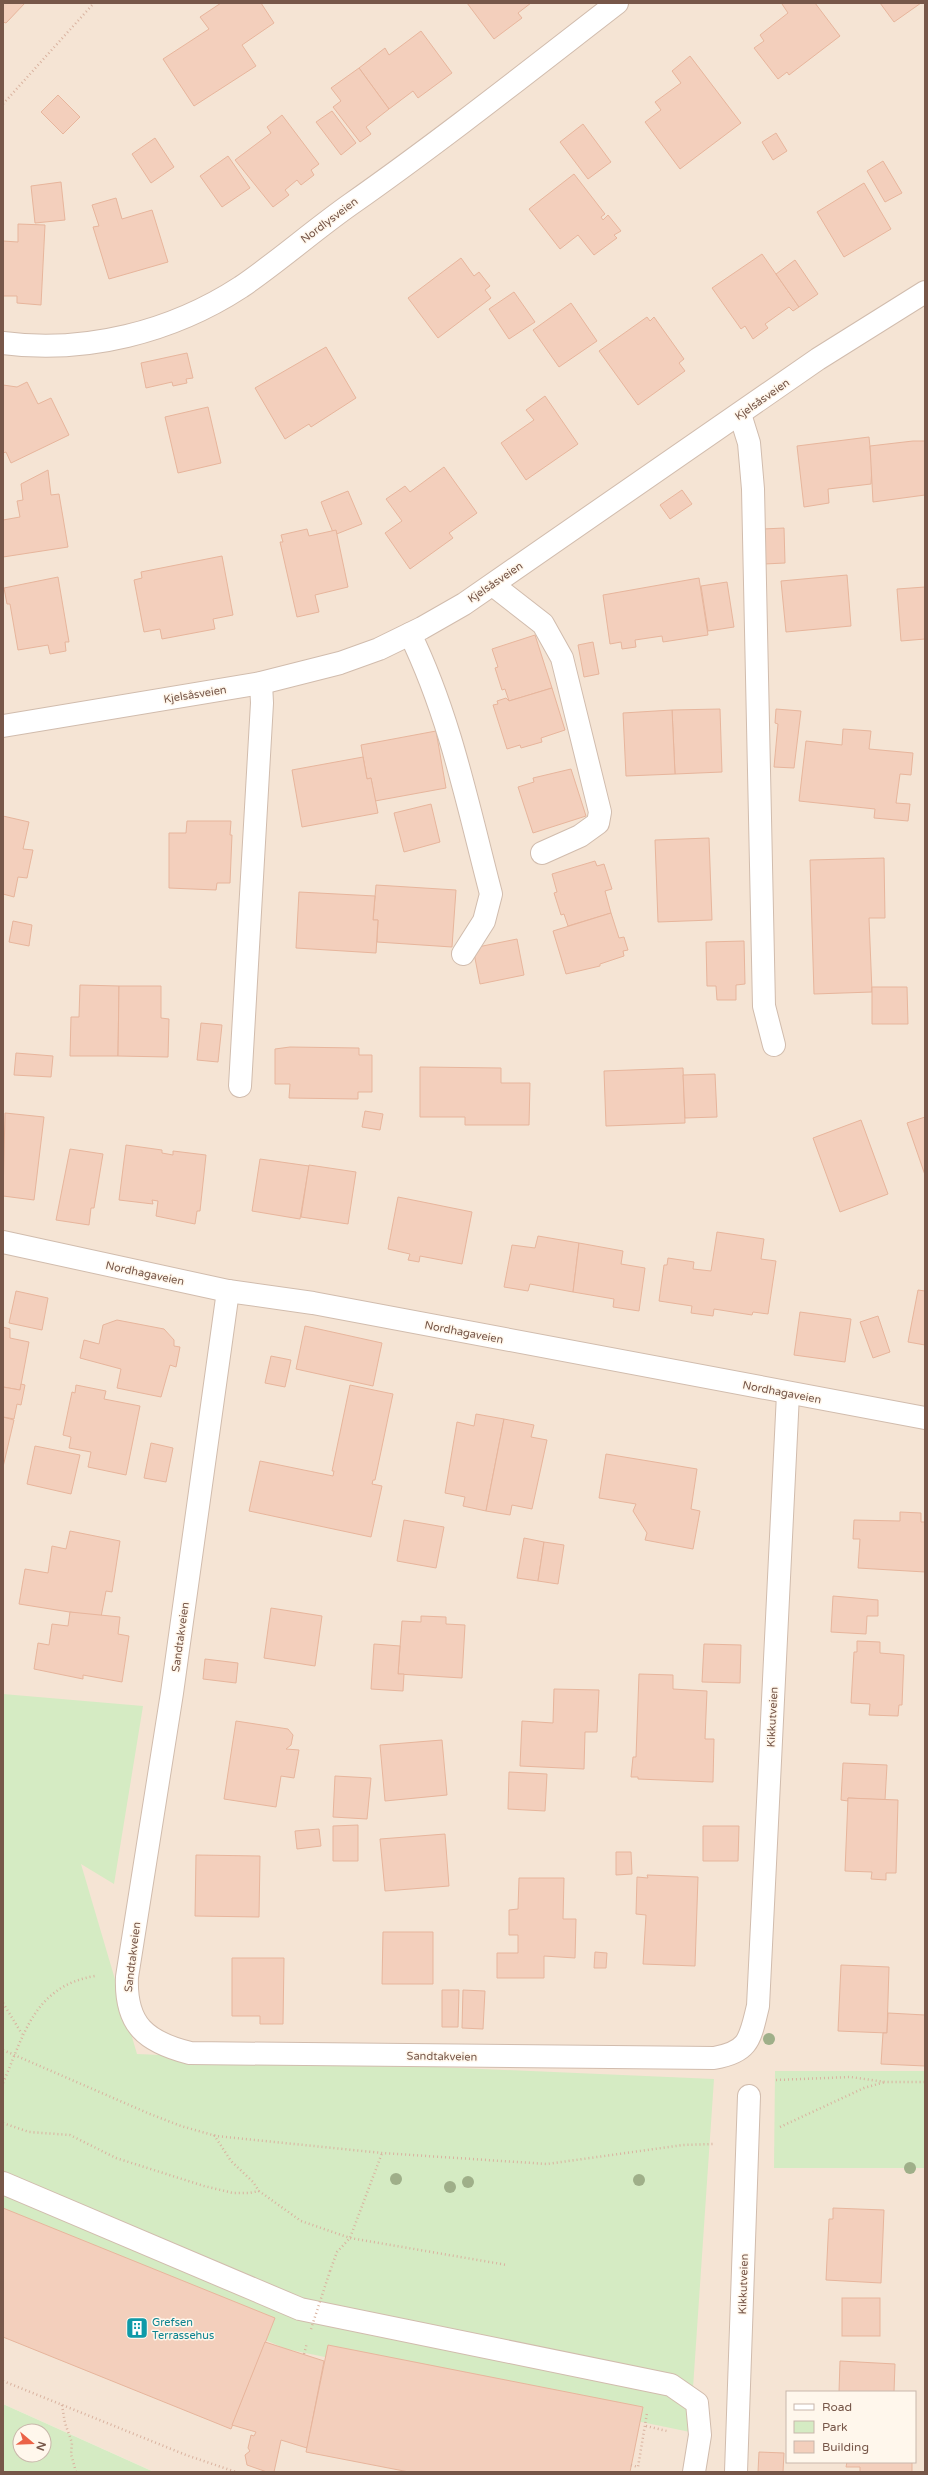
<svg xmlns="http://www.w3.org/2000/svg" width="928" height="2475" font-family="'Varela Round',sans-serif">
<rect width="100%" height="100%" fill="#fdf3e5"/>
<!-- residential -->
<path fill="#f5e4d4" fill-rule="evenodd" d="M3 3H925V2472H154L3 2404ZM787 2392H915V2462H787Z"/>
<!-- green -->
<g fill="#d5ebc3" fill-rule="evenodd">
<path d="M3 1694 143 1706 114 1884 81 1864 137 2054 714 2079 690 2432 286 2349 3 2226Z"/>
<path d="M775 2071H925V2168H774Z"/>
<path d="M3 2404 154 2472H3ZM20 2431H44V2455H20Z"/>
</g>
<!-- building -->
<g fill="#f3cfbc" stroke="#e7b59c">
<path d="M3 3H25L6 23 3 22Z"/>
<path d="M221 3H261L274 23 242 45 256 66 194 106 163 59 209 29 200 17Z"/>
<path d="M467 3H531L518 13 522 18 494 39Z"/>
<path d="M783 3H815L840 36 789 75 787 72 778 79 754 48 764 41 760 35 788 13 782 4Z"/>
<path d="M880 3H921L894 22Z"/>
<path d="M421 31 452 73 418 98 413 91 389 109 359 68 385 48 389 55Z"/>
<path d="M690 56 741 123 680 169 645 122 661 110 655 102 681 83 672 71Z"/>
<path d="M359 68 389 109 366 127 371 134 360 142 333 107 341 101 331 88Z"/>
<path d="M58 95 80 117 63 134 41 112Z"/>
<path d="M332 111 356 143 341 155 316 122Z"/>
<path d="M282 115 319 164 311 170 314 175 301 185 297 180 285 190 289 195 273 207 235 160 271 133 267 127Z"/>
<path d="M583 124 611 162 588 179 560 142Z"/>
<path d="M776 133 787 151 773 160 762 142Z"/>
<path d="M155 138 174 167 151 183 132 154Z"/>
<path d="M228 156 250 188 222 207 200 176Z"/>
<path d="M883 161 902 193 885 202 867 171Z"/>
<path d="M574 174 605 214 601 217 603 220 608 215 621 231 614 235 617 238 594 255 578 235 560 249 529 209Z"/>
<path d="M61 182 65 220 35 223 31 186Z"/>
<path d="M864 183 891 229 844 257 817 212Z"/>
<path d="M116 198 122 219 152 210 168 262 109 279 93 227 99 226 92 205Z"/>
<path d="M18 224 45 225 41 305 17 303V296H3V241L18 242Z"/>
<path d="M762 254 799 307 793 311 789 307 765 324 768 328 753 339 745 326 741 329 712 288Z"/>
<path d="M461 258 474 276 479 272 490 286 485 290 491 298 438 338 408 298Z"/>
<path d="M795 260 818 294 799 307 776 274Z"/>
<path d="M514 292 535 322 509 339 489 309Z"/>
<path d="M571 303 597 341 559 367 533 330Z"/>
<path d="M647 317 650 321 654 317 684 359 679 363 685 371 638 405 599 351Z"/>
<path d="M326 347 356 398 311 427 309 424 285 439 255 388Z"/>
<path d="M187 353 193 378 186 379 187 383 173 386 172 382 146 388 141 363Z"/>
<path d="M27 382 38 404 51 398 69 435 11 463 6 452 3 453V385L17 387Z"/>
<path d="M545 396 578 444 526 480 501 443 534 420 526 410Z"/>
<path d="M208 407 221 463 178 473 165 417Z"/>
<path d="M869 437 872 467 871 484 828 489 829 503 804 507 797 446Z"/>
<path d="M913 441H925V495L873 502 870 446Z"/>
<path d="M444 467 477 513 449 533 453 538 410 569 385 533 402 521 386 499 405 486 410 492Z"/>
<path d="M48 470 51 495 59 494 68 547 3 557V520L20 517 17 501 23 500 21 484Z"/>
<path d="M682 490 692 504 670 519 660 505Z"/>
<path d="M348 491 362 524 334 535 321 502Z"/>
<path d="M784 528 785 563 764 564 763 529Z"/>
<path d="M307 529 309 536 336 530 348 587 315 595 319 612 297 617 280 542H283L281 535Z"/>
<path d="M222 556 233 615 213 619 215 629 162 639 160 629 144 632 134 580 142 578 141 572Z"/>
<path d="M847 575 851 626 786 632 781 581Z"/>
<path d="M58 577 69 642H65L66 651 50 654 48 645 18 650 10 604H7L4 588Z"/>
<path d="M699 578 708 635 663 642 662 636 635 640 636 647 622 649 621 642 610 644 603 595Z"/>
<path d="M727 582 734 627 708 631 701 586Z"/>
<path d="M925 587V639L901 641 897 589Z"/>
<path d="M535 635 552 688 509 701 505 689 502 690 495 668 498 667 492 649Z"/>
<path d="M593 642 599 674 584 677 578 645Z"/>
<path d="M552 688 565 730 541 738 542 742 521 748 520 745 507 749 493 705 498 704 497 701 506 698 509 701Z"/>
<path d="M720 709 722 772 675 774 672 710Z"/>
<path d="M776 709 801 711 794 768 774 767 778 724 775 723Z"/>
<path d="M672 710 675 774 626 776 623 713Z"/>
<path d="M843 729 871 731 869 749 913 753 911 775 900 774 896 803 910 804 908 821 874 818 875 809 799 801 806 741 842 745Z"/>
<path d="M436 731 446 788 375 801 371 778 367 779 361 745Z"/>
<path d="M363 757 367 779 371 778 378 813 302 827 292 770Z"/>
<path d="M571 769 586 816 533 833 518 787 534 782 533 778Z"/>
<path d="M431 804 440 842 404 852 394 813Z"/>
<path d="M3 816 29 822 23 849 33 850 27 878 18 877 14 897 3 894Z"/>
<path d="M187 821H231L230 835H232L230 883H217L216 890 169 888V833H186Z"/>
<path d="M709 838 712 920 658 922 655 840Z"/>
<path d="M884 858 885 918H869L872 992 814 994 810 860Z"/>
<path d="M595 861 597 866 604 864 612 889 605 891 611 913 568 926 564 914 561 915 554 893 557 892 552 874Z"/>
<path d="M376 885 456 890 452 947 377 942 378 920H373Z"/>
<path d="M299 892 375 896 373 920H378L376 953 296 948Z"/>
<path d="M611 913 619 938 624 937 628 950 623 951 624 956 600 964V966L566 974 553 931Z"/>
<path d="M13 921 32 925 29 946 9 942Z"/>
<path d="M517 939 524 975 480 984 473 948Z"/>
<path d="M744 941 745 984 736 985V1000H717L716 986H707L706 942Z"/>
<path d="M80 985 119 986 118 1056H70L71 1017H79Z"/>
<path d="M119 986H161V1018L169 1019 168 1057 118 1056Z"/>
<path d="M872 987H907L908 1024H872Z"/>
<path d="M201 1023 222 1025 218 1062 197 1060Z"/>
<path d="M290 1047 359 1048V1055H372V1092H358V1099L289 1098 290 1084H275V1049Z"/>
<path d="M16 1053 53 1056 51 1077 14 1075Z"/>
<path d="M420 1067 501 1068V1083H530L529 1125H465V1117H420Z"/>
<path d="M683 1068 685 1123 606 1126 604 1071Z"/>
<path d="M715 1074 717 1117 685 1118 683 1075Z"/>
<path d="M365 1111 383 1114 380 1130 362 1127Z"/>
<path d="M5 1113 44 1117 34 1200 3 1196Z"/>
<path d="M925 1117V1175L907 1123Z"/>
<path d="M861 1120 888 1194 840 1212 813 1138Z"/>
<path d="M126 1145 162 1150V1153L173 1155V1151L206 1155 200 1211H197L195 1224 156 1216 158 1201 152 1200 153 1204 119 1200Z"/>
<path d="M70 1149 103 1154 94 1208H91L89 1225 56 1220Z"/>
<path d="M260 1159 309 1166 300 1219 252 1211Z"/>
<path d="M309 1165 356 1172 348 1224 301 1217Z"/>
<path d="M398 1197 472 1212 462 1264 420 1256 419 1262 408 1260 410 1254 388 1249Z"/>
<path d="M717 1232 764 1239 761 1259 776 1261 768 1314 753 1312 752 1315 714 1309 713 1316 691 1313 692 1306 659 1301 664 1265H667L668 1258 694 1262 693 1269 711 1271Z"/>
<path d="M538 1236 579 1243 573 1292 530 1284 528 1291 504 1287 512 1245 535 1248Z"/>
<path d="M579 1243 623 1251 621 1264 645 1268 639 1311 613 1307 614 1299 573 1292Z"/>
<path d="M918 1290 925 1291V1345L908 1342Z"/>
<path d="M16 1291 48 1298 42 1330 9 1323Z"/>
<path d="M800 1312 851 1319 845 1362 794 1355Z"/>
<path d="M878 1316 890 1352 873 1358 860 1322Z"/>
<path d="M117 1320 164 1329 174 1340V1346L180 1347 176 1367 170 1365 161 1397 117 1388 121 1369 80 1358 84 1340 99 1344 103 1325Z"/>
<path d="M305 1326 382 1343 373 1386 296 1369Z"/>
<path d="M3 1327 10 1329V1338L29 1342 20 1390 3 1387Z"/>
<path d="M271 1356 291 1360 285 1387 265 1383Z"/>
<path d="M21 1384 25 1385 21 1405 17 1404 14 1419 3 1417V1387L20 1390Z"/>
<path d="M76 1385 106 1391 104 1399 140 1406 126 1475 88 1467 91 1452 69 1448 71 1437 63 1435 72 1392 75 1393Z"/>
<path d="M350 1385 393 1394 375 1480H373L372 1484 382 1486 371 1537 249 1511 260 1461 333 1476 334 1471H332Z"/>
<path d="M476 1414 504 1419 486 1511 463 1506 465 1497 445 1493 457 1422 474 1426Z"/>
<path d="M3 1417 14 1420 3 1467Z"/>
<path d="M504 1419 534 1425 531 1437 547 1440 532 1509 512 1505 510 1515 486 1511Z"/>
<path d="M151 1443 173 1448 166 1482 144 1478Z"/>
<path d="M35 1446 80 1455 71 1494 27 1484Z"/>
<path d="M606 1454 697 1469 691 1509 700 1511 693 1549 645 1540 647 1533 633 1511 636 1504 599 1498Z"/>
<path d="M900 1512 921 1513V1522H925V1572L858 1568 860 1539H853L854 1520 900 1521Z"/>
<path d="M404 1520 444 1527 436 1568 397 1561Z"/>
<path d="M70 1531 120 1541 112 1592 106 1591 101 1617 19 1604 25 1569 48 1573 52 1546 66 1549Z"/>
<path d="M524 1538 544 1542 538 1581 517 1578Z"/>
<path d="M544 1542 564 1545 558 1584 538 1581Z"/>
<path d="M833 1596 878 1600V1616H867L866 1634 831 1632Z"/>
<path d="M271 1608 322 1616 315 1666 264 1658Z"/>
<path d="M70 1612 120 1617 118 1634 129 1636 122 1682 83 1675V1679L34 1669 38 1643 49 1645 52 1624 68 1626Z"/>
<path d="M421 1616 446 1617V1624L465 1625 462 1678 398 1674 402 1621 421 1622Z"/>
<path d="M857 1641 880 1642V1653L904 1655 902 1705H899L898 1716 869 1715 870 1704 851 1703 854 1652H857Z"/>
<path d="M374 1644 400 1646 398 1674H404L403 1691 371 1689Z"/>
<path d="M704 1644 741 1645 740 1683 702 1682Z"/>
<path d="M205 1659 238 1663 236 1683 203 1679Z"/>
<path d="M639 1674 673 1675V1689L707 1691 705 1739H714L713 1782 638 1779V1777H631L633 1757H636Z"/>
<path d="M554 1689 599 1690 597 1732H585L584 1769 520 1766 522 1721 553 1723Z"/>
<path d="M236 1721 288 1729 293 1735 291 1745 286 1749 299 1750 294 1778 281 1776 276 1807 224 1799Z"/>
<path d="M442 1740 447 1795 385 1801 380 1745Z"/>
<path d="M843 1763 887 1765 885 1800 848 1798V1801L841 1800Z"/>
<path d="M509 1772 547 1774 545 1811 508 1809Z"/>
<path d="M335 1776 371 1778 367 1819 333 1817Z"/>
<path d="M848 1798 898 1800 896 1873H886V1880L871 1879 872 1872 845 1871Z"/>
<path d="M358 1825V1861H333V1826Z"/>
<path d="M703 1826H739L738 1861H703Z"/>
<path d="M319 1829 321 1846 297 1849 295 1831Z"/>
<path d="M445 1834 449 1886 385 1891 380 1839Z"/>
<path d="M616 1852H631L632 1874 616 1875Z"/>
<path d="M196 1855 260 1856 259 1917 195 1916Z"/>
<path d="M647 1875 698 1877 695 1966 643 1964 646 1915 636 1914 637 1877 648 1878Z"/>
<path d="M519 1878H564L563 1919H576L575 1958 544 1956V1978H497V1953H518V1935H509V1910L518 1909Z"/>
<path d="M383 1932H433V1984H382Z"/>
<path d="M595 1952 607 1953 606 1968H594Z"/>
<path d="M232 1958H284L283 2024H260V2016H232Z"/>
<path d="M841 1965 889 1967 887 2033 838 2031Z"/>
<path d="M442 1990H459L458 2027H442Z"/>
<path d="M463 1990 485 1991 483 2029 462 2028Z"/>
<path d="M888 2013 925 2015V2066L881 2064 883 2033H887Z"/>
<path d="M3 2208 275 2318 231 2429 3 2337Z"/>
<path d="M833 2208 884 2210 881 2283 826 2280 829 2219H833Z"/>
<rect x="842" y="2298" width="38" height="38"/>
<path d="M265 2342 324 2361 307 2448 281 2440 274 2472H267L247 2465 245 2455 250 2451 248 2448 251 2435 254 2436 256 2432 232 2425Z"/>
<path d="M328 2345 643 2407 630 2472H409L306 2452Z"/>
<path d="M840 2361 895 2364 894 2392H839Z"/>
<path d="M759 2452 784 2453 783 2472H758Z"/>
<path d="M847 2462H912V2472H860V2467H846Z"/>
</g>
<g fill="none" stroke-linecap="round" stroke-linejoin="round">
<!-- service casing -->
<g stroke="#d1bcad" stroke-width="24">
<g id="service">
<path d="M740 414 749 443 753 489 764 1006 774 1045"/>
<path d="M493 585 543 624 562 658 600 812 598 823 580 836 542 853"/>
<path d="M410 634C450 716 468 806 491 894L484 921 463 954"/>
<path d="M240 1086 262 703 261 683"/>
<path d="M3 2183 300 2309 671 2385 697 2403 700 2435 694 2472"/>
</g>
</g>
<!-- minor casing -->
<g stroke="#d1bcad" stroke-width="24">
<g id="minor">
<path d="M3 343C85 354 172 332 241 287 279 261 314 230 351 204 442 140 529 71 617 3"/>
<path d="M3 1242 228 1291 313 1303 925 1418"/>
<path d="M228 1291 172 1693 127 1977C125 2025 146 2042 190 2053L714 2058C750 2052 750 2038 758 2006L788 1394"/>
<path d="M736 2472 749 2096"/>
</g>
</g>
<!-- tertiary casing -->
<g stroke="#d1bcad" stroke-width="24">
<path id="tertiary" d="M3 726 261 683 340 663 379 649 422 628 464 604 818 359 925 292"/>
</g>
<!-- path -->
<g stroke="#d9b29f" stroke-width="2.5" stroke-dasharray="1 3" stroke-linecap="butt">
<path d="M3 104 94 3"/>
<path d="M3 2003 22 2034"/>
<path d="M3 2050 150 2114 181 2126 216 2136 382 2153 547 2164 683 2145 715 2144"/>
<path d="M776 2080 851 2077 885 2082H925"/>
<path d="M3 2083C24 2035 34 1986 95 1976"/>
<path d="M3 2123 29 2132 70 2135 116 2158 204 2186 233 2193H249L259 2191"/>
<path d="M780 2127 864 2088 885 2082"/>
<path d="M214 2135 231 2161 253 2182 259 2191 301 2221 350 2238 507 2265"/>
<path d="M330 2271 337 2252 350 2238 382 2153"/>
<path d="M304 2354 307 2343"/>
<path d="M3 2381 186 2455 236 2472"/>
<path d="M62 2405 65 2423 72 2443 71 2454 76 2472"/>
<path d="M646 2426 667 2431"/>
<path d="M631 2465 638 2467 647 2413"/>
</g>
<!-- service -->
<use href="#service" stroke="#fff" stroke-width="22"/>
<!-- minor -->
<use href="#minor" stroke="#fff" stroke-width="22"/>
<!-- tertiary -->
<use href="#tertiary" stroke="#fff" stroke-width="22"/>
<!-- path-bridge -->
<path stroke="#d9b29f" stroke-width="2.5" stroke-dasharray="1 3" stroke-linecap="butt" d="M311 2329 330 2271"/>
</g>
<!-- trees -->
<g fill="#9faf89">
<circle cx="769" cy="2039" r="6"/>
<circle cx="910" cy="2168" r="6"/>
<circle cx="396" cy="2179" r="6"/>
<circle cx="639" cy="2180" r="6"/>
<circle cx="468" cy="2182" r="6"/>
<circle cx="450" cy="2187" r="6"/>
</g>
<!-- icons -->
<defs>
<g id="building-square" transform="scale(1.15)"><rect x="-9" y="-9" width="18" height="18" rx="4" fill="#0f9aa8" stroke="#fff7ec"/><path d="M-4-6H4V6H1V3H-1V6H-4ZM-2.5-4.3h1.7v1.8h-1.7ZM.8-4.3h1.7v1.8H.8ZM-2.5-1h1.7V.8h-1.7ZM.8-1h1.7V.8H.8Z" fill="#fff"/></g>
</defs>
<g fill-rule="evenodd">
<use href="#building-square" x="137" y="2328"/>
</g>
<g text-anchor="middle" stroke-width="3" stroke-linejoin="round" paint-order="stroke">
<!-- street labels -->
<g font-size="11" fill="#775749" stroke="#fff7ec">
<text transform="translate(329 220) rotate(-37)" y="4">Nordlysveien</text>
<text transform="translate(762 399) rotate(-35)" y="4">Kjelsåsveien</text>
<text transform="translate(495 582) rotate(-34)" y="4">Kjelsåsveien</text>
<text transform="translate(195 694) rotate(-9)" y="4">Kjelsåsveien</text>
<text transform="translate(145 1273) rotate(12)" y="4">Nordhagaveien</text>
<text transform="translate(464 1332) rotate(11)" y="4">Nordhagaveien</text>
<text transform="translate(782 1392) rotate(11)" y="4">Nordhagaveien</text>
<text transform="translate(180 1637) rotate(-82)" y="4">Sandtakveien</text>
<text transform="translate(772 1717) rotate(-87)" y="4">Kikkutveien</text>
<text transform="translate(132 1957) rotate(-83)" y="4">Sandtakveien</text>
<text transform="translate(442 2056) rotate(1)" y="4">Sandtakveien</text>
<text transform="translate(743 2284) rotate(-88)" y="4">Kikkutveien</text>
</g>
<!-- culture labels -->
<g font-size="11" fill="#0d838f" stroke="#fff7ec" text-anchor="start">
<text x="152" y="2326">Grefsen<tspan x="152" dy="13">Terrassehus</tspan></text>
</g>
</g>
<!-- border -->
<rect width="928" height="2475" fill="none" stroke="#775749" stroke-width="8"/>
<!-- legend -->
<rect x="786" y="2391" width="130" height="72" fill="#fff7ec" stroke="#c9b7ab"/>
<rect x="794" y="2404" width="20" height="6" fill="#ffffff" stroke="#c9b7ab"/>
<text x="822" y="2411" font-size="12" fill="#775749">Road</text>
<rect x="794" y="2421" width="20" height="12" fill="#d5ebc3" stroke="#c9b7ab"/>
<text x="822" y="2431" font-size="12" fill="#775749">Park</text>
<rect x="794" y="2441" width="20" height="12" fill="#f3cfbc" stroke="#c9b7ab"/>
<text x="822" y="2451" font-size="12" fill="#775749">Building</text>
<!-- north arrow -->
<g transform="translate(32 2443) rotate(109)"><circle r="19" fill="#fff7ec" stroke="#c9b7ab"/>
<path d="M0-3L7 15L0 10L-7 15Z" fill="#eb6347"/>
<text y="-6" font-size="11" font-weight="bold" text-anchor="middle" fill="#775749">N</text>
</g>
</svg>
